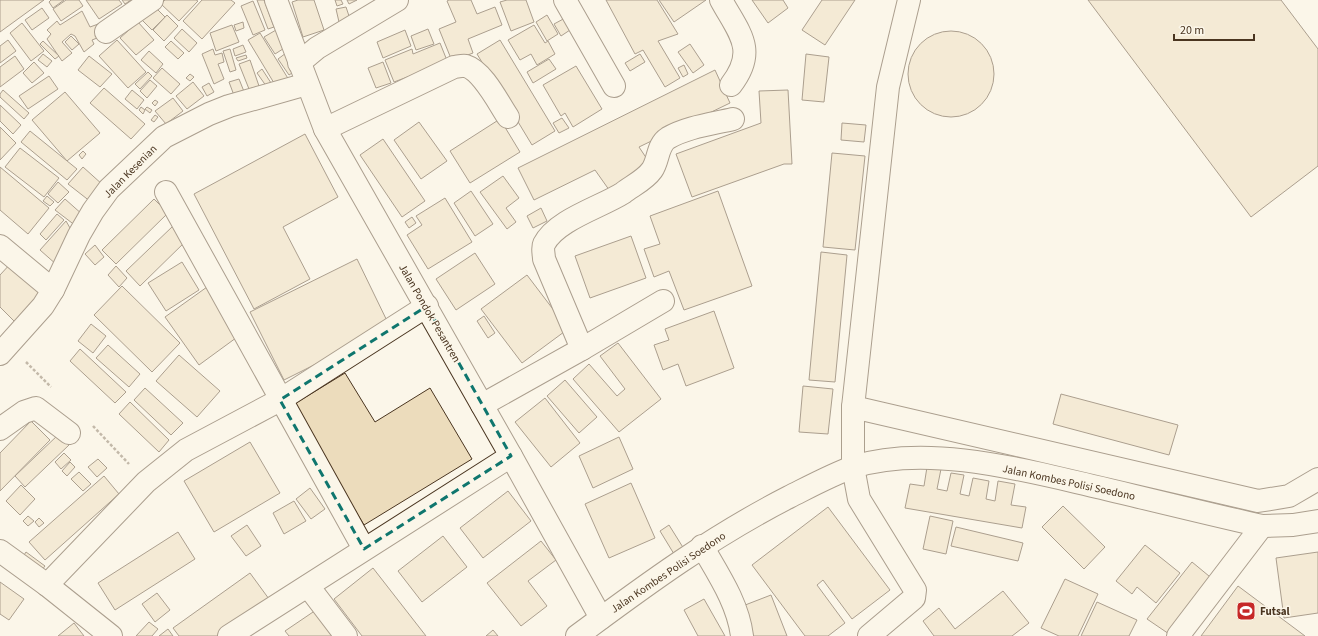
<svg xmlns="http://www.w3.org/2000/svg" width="1318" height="636" font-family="'Source Sans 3',sans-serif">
<rect width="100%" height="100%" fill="#fbf6e9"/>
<!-- building -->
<g fill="#ecdcbc" stroke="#4a3520">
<path d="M0 0H44L0 32Z"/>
<path d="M51 0H64L53 8 49 2Z"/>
<path d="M66 0H79L83 6 61 21 53 9Z"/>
<path d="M86 0H119L122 4 99 19Z"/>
<path d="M122 0H131L125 4Z"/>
<path d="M165 0H196L198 1 179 21 161 4Z"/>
<path d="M202 0H231L235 3 202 39 183 21Z"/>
<path d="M257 0H264L274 27 268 29Z"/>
<path d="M298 0H314L324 30 303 37 292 2Z"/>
<path d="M335 0H341L343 4 337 6Z"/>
<path d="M347 0H357L349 4Z"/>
<path d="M449 0H471L477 14 495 7 502 25 468 39 473 53 452 61 439 29 456 22 447 1Z"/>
<path d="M507 0H526L534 22 511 31 500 2Z"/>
<path d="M606 0H657L678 34 658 41 680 78 665 87 643 50 635 54Z"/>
<path d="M659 0H706L674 22Z"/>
<path d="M752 0H783L788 8 768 23Z"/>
<path d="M822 0H855L825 45 802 30Z"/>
<path d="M1088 0H1281L1318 49V166L1251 217Z"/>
<path d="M253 1 265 30 253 35 241 6Z"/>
<path d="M150 2 165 17 152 30 137 15Z"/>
<path d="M346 7 350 19 339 22 336 9Z"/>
<path d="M42 8 49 18 32 30 25 20Z"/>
<path d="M82 11 90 27 101 23 105 35 92 40 94 44 84 52 75 36 71 34 62 42 72 53 62 61 47 39 51 34 47 30 57 21 60 25Z"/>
<path d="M167 15 178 26 164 41 153 30Z"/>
<path d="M547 15 558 34 547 41 536 22Z"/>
<path d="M567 17 573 28 561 36 554 24Z"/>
<path d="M138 22 154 40 136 55 120 38Z"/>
<path d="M243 22 244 28 236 31 234 25Z"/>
<path d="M22 23 44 51 31 61 10 33Z"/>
<path d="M232 25 239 42 216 51 210 33Z"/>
<path d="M534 25 545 43 548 41 555 54 537 65 531 54 520 60 508 40Z"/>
<path d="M182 29 197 43 189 52 174 38Z"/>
<path d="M428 29 434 44 416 50 411 36Z"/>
<path d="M276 30 286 47 275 54 264 37Z"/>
<path d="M405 30 411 46 383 58 377 42Z"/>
<circle cx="951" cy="74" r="43"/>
<path d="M260 33 289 80 277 88 248 40Z"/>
<path d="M71 36 79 44 72 50 65 42Z"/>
<path d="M8 40 16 51 0 63V46Z"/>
<path d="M117 40 146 72 128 88 99 56Z"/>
<path d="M500 40 555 131 532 145 477 54Z"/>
<path d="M43 41 59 56 55 59 40 44Z"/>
<path d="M171 41 184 53 178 59 165 47Z"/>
<path d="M440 43 448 63 411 78 410 76 394 82 385 60 412 49 413 54Z"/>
<path d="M690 44 704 65 693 73 678 52Z"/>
<path d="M243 45 246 52 235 56 233 49Z"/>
<path d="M213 49 215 55 222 53 224 62 218 64 224 79 214 84 202 54Z"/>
<path d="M230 49 236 70 230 72 223 51Z"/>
<path d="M149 51 163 64 156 73 141 60Z"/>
<path d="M286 53 298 69 289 75 278 59Z"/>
<path d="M43 54 52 61 47 67 38 60Z"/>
<path d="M640 54 645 62 630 71 625 63Z"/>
<path d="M806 54 829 57 824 102 802 100Z"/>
<path d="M246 55 247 58 238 61 236 58Z"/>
<path d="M15 56 24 69 0 87V67Z"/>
<path d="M89 56 112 74 100 87 78 70Z"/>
<path d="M549 59 556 69 533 83 527 72Z"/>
<path d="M250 60 259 86 249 89 239 64Z"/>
<path d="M34 62 44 73 32 83 23 73Z"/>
<path d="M383 62 391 83 376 88 368 68Z"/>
<path d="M684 65 688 74 683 77 678 68Z"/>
<path d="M576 66 602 109 573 127 565 113 561 116 543 85Z"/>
<path d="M162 68 180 84 171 94 153 78Z"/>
<path d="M262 69 273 86 269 90 257 73Z"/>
<path d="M715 70 730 103 639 147 651 165 612 194 595 170 534 200 518 168Z"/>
<path d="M148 72 152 76 140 89 135 84Z"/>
<path d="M190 74 194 77 190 81 186 78Z"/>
<path d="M49 76 58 89 28 109 19 96Z"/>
<path d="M239 79 245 94 235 98 229 82Z"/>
<path d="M150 80 157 86 147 98 140 91Z"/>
<path d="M193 82 204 96 187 109 176 96Z"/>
<path d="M209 83 214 92 207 96 202 87Z"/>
<path d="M104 88 145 124 131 139 90 103Z"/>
<path d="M3 90 29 113 24 119 0 97V94Z"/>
<path d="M132 90 144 100 137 109 125 99Z"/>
<path d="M788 90 792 164H784L692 197 676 154 761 123 759 91Z"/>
<path d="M65 92 100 133 67 161 32 120Z"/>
<path d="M173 98 183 111 166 124 155 111Z"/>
<path d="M155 100 158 102 155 106 152 103Z"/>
<path d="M0 105 21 125 13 134 0 121Z"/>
<path d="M141 107 145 110 143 114 139 110Z"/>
<path d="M147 107 152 110 150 113 145 109Z"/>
<path d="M155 115 158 117 154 122 151 120Z"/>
<path d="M562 118 569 128 559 133 553 123Z"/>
<path d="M500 119 520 152 470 183 450 151Z"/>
<path d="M419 122 447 161 421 179 394 140Z"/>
<path d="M842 123 866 125 864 142 841 140Z"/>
<path d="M0 127 16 143 0 160Z"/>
<path d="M30 131 77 169 67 180 21 142Z"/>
<path d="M305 134 338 197 283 227 310 279 254 309 194 194Z"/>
<path d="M383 139 425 201 402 217 360 155Z"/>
<path d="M20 148 59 178 44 197 5 167Z"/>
<path d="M83 151 86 154 82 159 79 155Z"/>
<path d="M832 153 865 156 855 250 823 247Z"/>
<path d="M0 167 49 208 28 234 0 210Z"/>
<path d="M83 167 103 185 91 202 68 184Z"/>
<path d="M503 176 519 198 506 208 516 222 507 229 480 192Z"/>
<path d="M58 182 69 192 58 203 48 194Z"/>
<path d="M471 191 493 224 475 236 454 203Z"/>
<path d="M718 191 752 286 684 310 669 271 654 277 644 249 660 244 650 216Z"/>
<path d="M47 196 54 202 50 206 43 201Z"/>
<path d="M445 198 472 242 428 269 407 235 422 225 416 216Z"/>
<path d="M65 199 83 215 76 226 55 210Z"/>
<path d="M154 199 168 213 116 264 102 250Z"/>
<path d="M541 208 547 221 533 228 527 216Z"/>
<path d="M57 214 64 220 46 240 40 234Z"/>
<path d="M412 217 416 223 409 228 405 222Z"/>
<path d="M66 221 74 235 57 265 40 250Z"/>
<path d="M173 226 187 240 140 286 126 271Z"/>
<path d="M631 236 646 278 590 298 575 256Z"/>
<path d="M95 245 104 257 95 265 85 254Z"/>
<path d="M821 252 847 255 835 382 809 380Z"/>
<path d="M475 253 495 284 456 310 436 279Z"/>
<path d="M357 259 390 327 284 380 250 312Z"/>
<path d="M12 262 45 293 16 323 0 307V275Z"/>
<path d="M182 262 199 290 166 311 148 283Z"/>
<path d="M116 266 127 278 119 287 108 275Z"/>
<path d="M527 275 568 329 522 363 481 309Z"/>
<path d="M122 286 180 343 152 372 94 315Z"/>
<path d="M207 287 240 335 199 365 165 317Z"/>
<path d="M714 311 734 368 686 386 678 364 663 370 654 345 669 340 665 329Z"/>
<path d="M484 316 495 333 488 338 477 321Z"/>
<path d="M91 324 106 336 93 353 78 341Z"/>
<path d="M618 343 661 399 619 432 573 379 589 364 617 396 625 389 600 356Z"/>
<path d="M108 345 140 374 129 387 96 358Z"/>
<path d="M80 349 126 392 115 403 70 361Z"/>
<path d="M179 355 220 391 197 417 156 381Z"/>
<path d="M345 373 375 422 430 388 472 459 364 525 291 406Z"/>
<path d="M565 380 597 417 579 433 547 396Z"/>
<path d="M803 386 833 389 828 434 799 432Z"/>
<path d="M145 388 183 423 171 435 134 400Z"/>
<path d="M1061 394 1178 425 1169 455 1053 424Z"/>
<path d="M545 398 580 443 551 467 515 422Z"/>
<path d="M130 402 169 440 159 452 119 414Z"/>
<path d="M31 421 50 440 0 491V453Z"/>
<path d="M59 434 69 445 25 487 15 476Z"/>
<path d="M619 437 633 469 593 488 579 456Z"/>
<path d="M250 442 280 493 214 532 184 481Z"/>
<path d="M64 453 71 460 61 469 55 462Z"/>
<path d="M98 459 107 468 97 477 88 467Z"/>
<path d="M70 462 75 467 67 476 62 471Z"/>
<path d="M927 467 941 469 937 489 947 491 951 473 964 475 960 494 969 496 973 478 989 481 986 499 995 501 998 481 1015 484 1011 505 1026 507 1022 528 905 508 910 484 924 486Z"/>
<path d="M79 472 91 484 83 491 71 479Z"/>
<path d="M104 476 119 494 45 560 29 542Z"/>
<path d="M631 483 655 538 609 558 585 504Z"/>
<path d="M21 485 35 499 20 515 6 501Z"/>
<path d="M310 488 325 509 311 519 296 499Z"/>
<path d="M508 491 531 521 483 558 460 528Z"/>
<path d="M294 501 306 521 284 534 273 513Z"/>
<path d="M1063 506 1105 547 1084 569 1042 527Z"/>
<path d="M828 507 890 590 852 619 823 580 817 585 845 623 828 636H805L752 565Z"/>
<path d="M28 516 34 521 28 526 23 521Z"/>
<path d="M930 516 953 521 946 554 923 549Z"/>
<path d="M39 518 44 523 39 527 35 522Z"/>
<path d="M247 525 261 546 246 556 231 536Z"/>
<path d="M669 525 684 549 674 554 660 531Z"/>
<path d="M956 527 1023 543 1018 561 951 546Z"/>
<path d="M178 532 195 559 115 610 98 583Z"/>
<path d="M443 536 467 567 422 602 398 571Z"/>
<path d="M541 541 556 560 528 581 547 606 521 626 487 583Z"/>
<path d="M1145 545 1180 573 1156 603 1137 587 1132 594 1116 581Z"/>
<path d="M26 552 45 566 41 571 22 558Z"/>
<path d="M1318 552V613L1284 618 1276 558Z"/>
<path d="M1192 562 1215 581 1172 636 1147 619Z"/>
<path d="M373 568 426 636H362L334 599Z"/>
<path d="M250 573 269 599 217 636H179L173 628Z"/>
<path d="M1065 579 1098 594 1078 636H1059L1041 628Z"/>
<path d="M0 582 24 599 9 620 0 614Z"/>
<path d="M1238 586 1305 636H1201Z"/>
<path d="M1003 591 1029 623 1012 636H934L923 621 939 608 955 629Z"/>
<path d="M157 593 170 610 155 622 142 604Z"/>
<path d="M771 595 787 636H752L740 607Z"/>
<path d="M704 599 725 636H698L684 610Z"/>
<path d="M1097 602 1137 620 1129 636H1081Z"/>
<path d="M316 610 334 636H289L285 631Z"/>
<path d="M149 622 158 629 152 636H136Z"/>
<path d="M74 623 84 636H58Z"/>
<path d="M168 629 173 636H159Z"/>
<path d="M493 630 498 636H486Z"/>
</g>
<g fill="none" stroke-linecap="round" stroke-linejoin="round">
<!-- minor casing -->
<g stroke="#4a3520" stroke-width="24">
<g id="minor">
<path d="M276 0 325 129 511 456 601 618"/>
<path d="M565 0 614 86"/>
<path d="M721 0C739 33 758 50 731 85"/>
<path d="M106 32 152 0"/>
<path d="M299 63 317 48 397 0"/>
<path d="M325 129 454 67C457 67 463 65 466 66 483 71 499 104 508 117"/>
<path d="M166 192 364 549"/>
<path d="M0 246 53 290"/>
<path d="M582 349 544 259C544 255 542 248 544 244 556 220 601 207 623 193 632 186 645 180 652 170 659 160 657 145 668 138 687 127 712 124 733 119"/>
<path d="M0 354 43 306 53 290 79 235 93 211 109 189 164 137 209 114 229 106 307 84"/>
<path d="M482 405 582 349 663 301"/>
<path d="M853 407 1258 501 1289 496 1318 479"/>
<path d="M0 429 24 412 36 408 69 433"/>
<path d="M702 546C718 574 738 603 742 636"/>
<path d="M0 551 47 585 111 636"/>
<path d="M47 585 146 482 186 450 280 400 427 306"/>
<path d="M308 586 346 636"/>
<path d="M229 636 511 456"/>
<path d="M577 636C647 584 711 537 789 497 809 487 831 475 853 467 929 443 1027 471 1102 488 1156 501 1209 514 1262 526L1293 525 1318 521"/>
<path d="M869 636 914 598 915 590 859 499 853 467V407L888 87 909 0"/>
<path d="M1178 636 1262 526"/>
</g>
</g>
<!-- path -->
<g stroke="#7f6f5c" stroke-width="2.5" stroke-dasharray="3 2" stroke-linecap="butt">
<path d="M26 362 51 387"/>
<path d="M93 426 129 464"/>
</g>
<!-- minor -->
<use href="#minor" stroke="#fbf6e9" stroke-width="22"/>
</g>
<!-- marked area -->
<path d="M0 0H1318V636H0ZM427 306 511 456 364 549 280 400Z" fill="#fbf6e9" fill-opacity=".55" fill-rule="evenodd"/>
<path fill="none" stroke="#0f766e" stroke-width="3" stroke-dasharray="8 5" stroke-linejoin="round" d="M427 306 511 456 364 549 280 400Z"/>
<!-- icons -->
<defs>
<g id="stadium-square" transform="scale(1)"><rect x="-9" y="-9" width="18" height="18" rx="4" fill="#c62828" stroke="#fbf6e9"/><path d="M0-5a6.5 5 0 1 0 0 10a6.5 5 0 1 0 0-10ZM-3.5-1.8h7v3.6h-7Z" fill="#fff"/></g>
</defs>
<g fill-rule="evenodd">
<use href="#stadium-square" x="1246" y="611"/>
</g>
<g text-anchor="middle" stroke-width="3" stroke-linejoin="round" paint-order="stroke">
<!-- street labels -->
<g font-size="11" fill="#4a3520" stroke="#fbf6e9">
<text transform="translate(130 171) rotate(-45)" y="4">Jalan Kesenian</text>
<text transform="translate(430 313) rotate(60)" y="4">Jalan Pondok Pesantren</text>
<text transform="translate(1069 482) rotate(12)" y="4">Jalan Kombes Polisi Soedono</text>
<text transform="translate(668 572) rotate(-34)" y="4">Jalan Kombes Polisi Soedono</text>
</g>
<!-- poi labels -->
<g font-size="11" font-weight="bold" fill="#4a3520" stroke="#fbf6e9" text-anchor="start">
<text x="1260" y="615">Futsal</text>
</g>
</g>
<!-- scale -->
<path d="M1174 34v6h80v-6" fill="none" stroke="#4a3520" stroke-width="2"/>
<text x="1180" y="34" font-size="12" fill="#4a3520" stroke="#fbf6e9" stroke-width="3" paint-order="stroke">20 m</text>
</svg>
